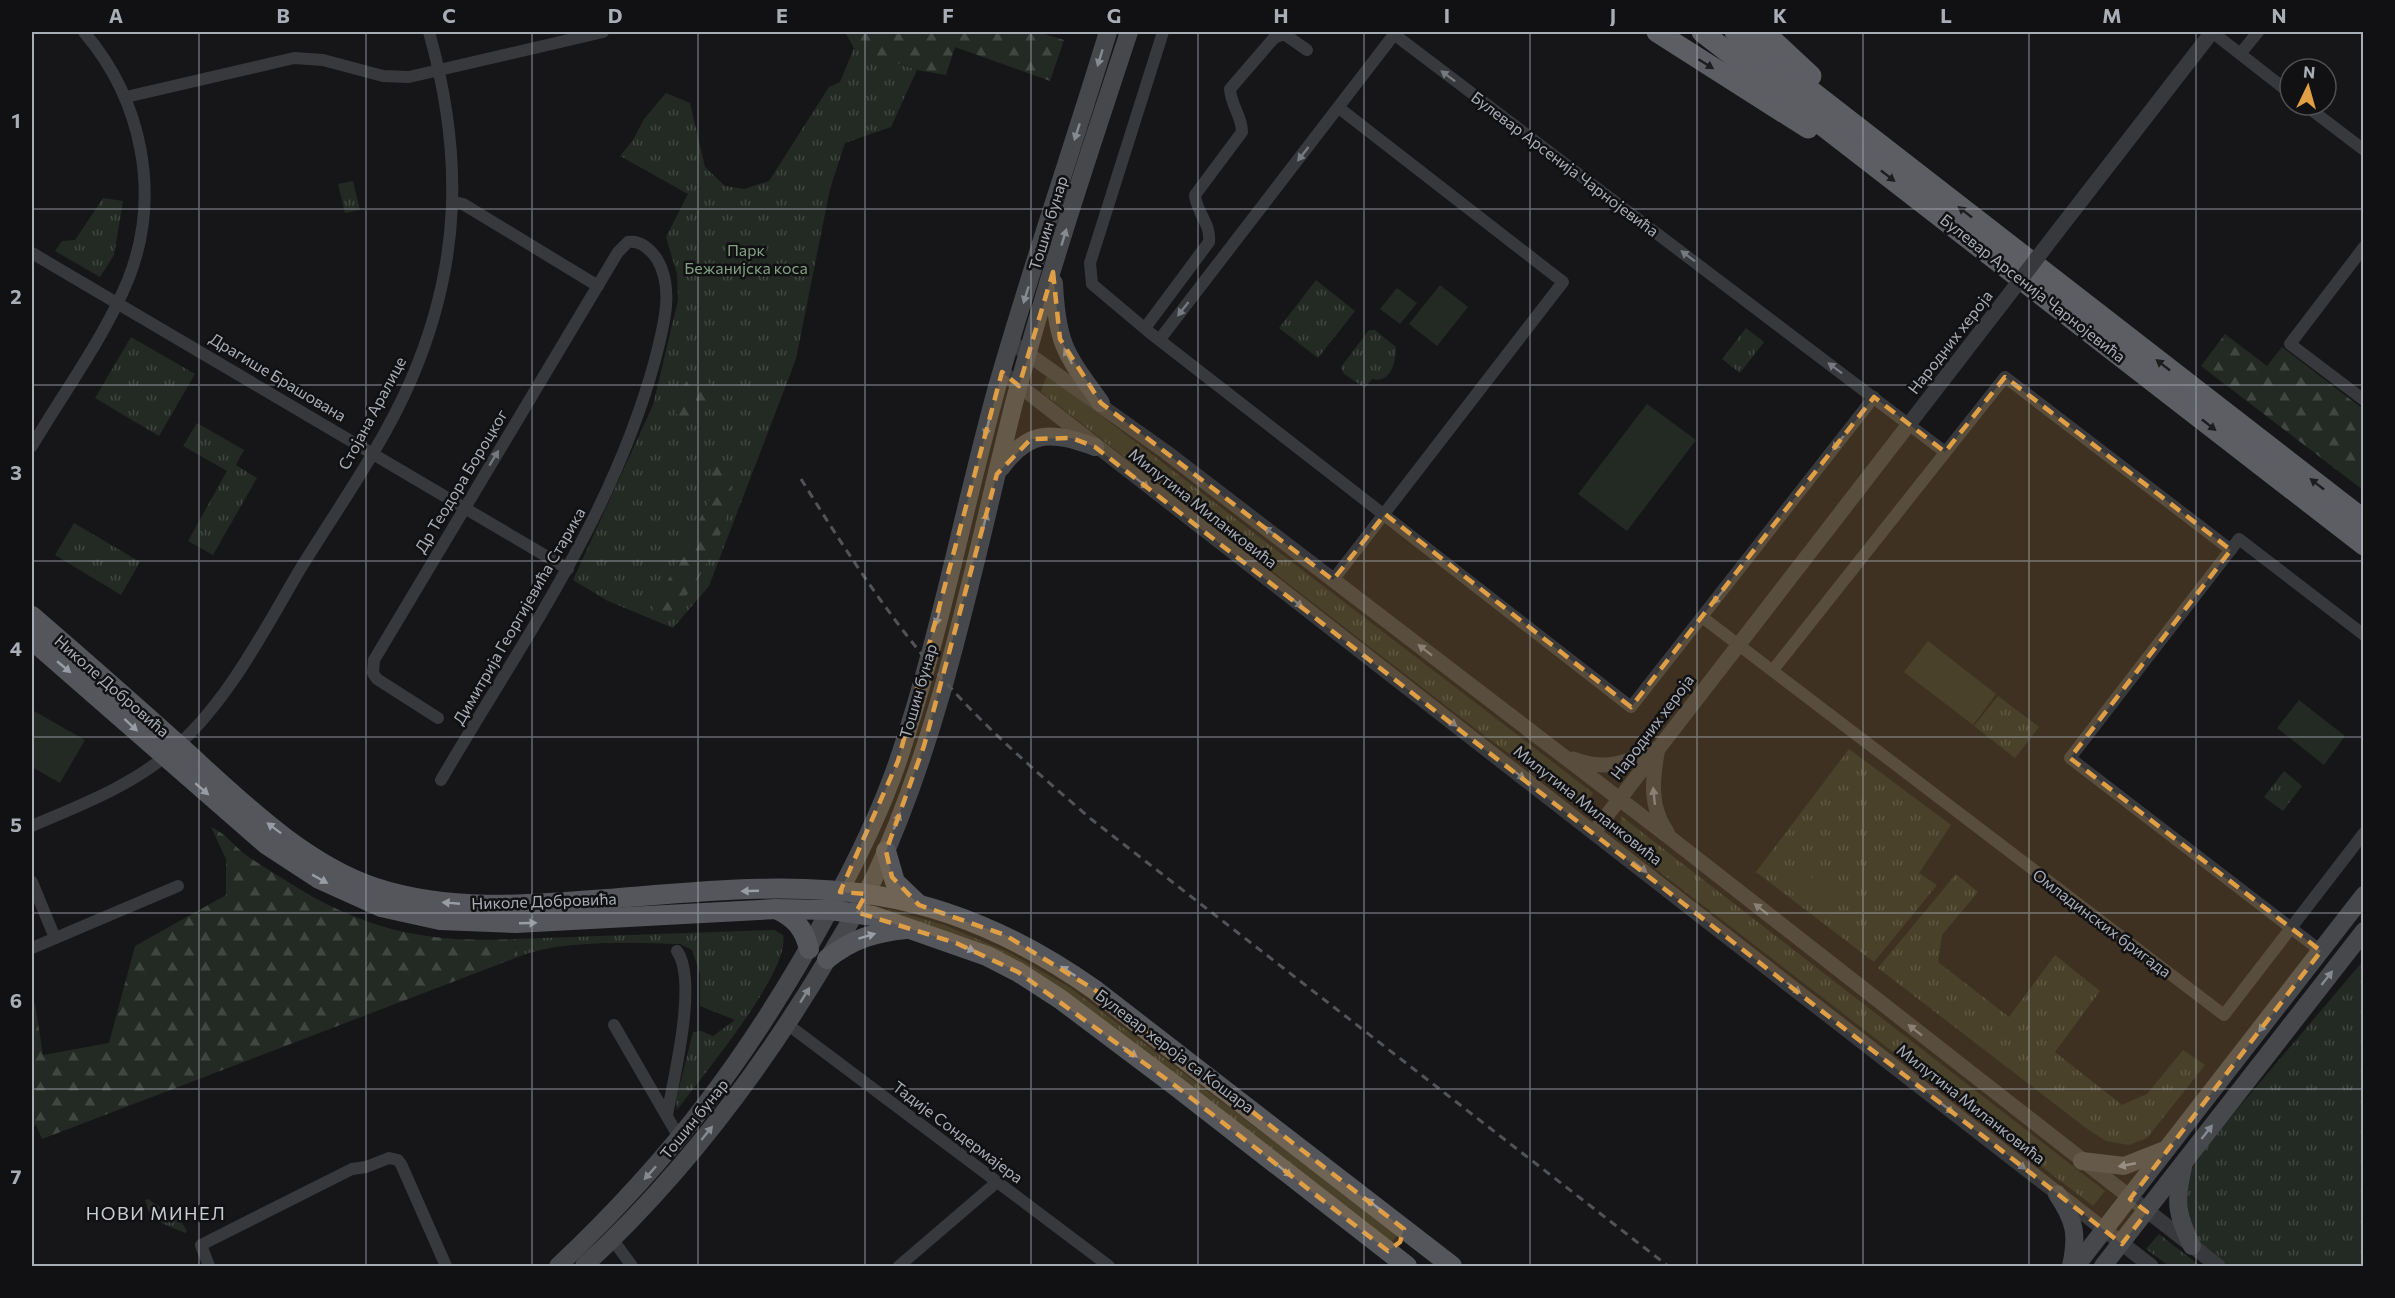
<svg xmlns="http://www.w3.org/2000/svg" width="2395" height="1298" font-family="Commissioner,sans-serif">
<defs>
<pattern id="grass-tufts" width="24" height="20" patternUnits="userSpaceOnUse" patternTransform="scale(1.5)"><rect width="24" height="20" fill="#232a23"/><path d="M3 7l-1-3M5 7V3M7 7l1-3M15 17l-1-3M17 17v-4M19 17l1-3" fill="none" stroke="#404641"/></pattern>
<pattern id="forest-firs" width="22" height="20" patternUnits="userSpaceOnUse" patternTransform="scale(1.5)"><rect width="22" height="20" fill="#232a23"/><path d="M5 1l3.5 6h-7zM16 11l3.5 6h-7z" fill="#404641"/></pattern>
</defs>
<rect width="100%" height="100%" fill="#161618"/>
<!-- grass -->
<g fill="url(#grass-tufts)">
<path d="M854 48 917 70 891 127 845 143 830 189 796 359 709 586 673 628 608 601 573 580 653 405 678 300 677 274 666 237 688 194 620 156 633 140 644 119 666 93 690 103 705 167 725 186 744 189 769 181 829 87 840 82Z"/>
<path d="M353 181 360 210 345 213 338 184Z"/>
<path d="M103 198 123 201 114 255 100 277 55 251 62 241 75 240Z"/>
<path d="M1316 280 1355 311 1318 358 1279 328Z"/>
<path d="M1746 328 1764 342 1740 373 1722 359Z"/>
<path d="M1369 330H1375L1396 347C1396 362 1391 384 1372 379L1365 388 1344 374 1341 367Z"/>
<path d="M131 337 195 374 159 436 95 398Z"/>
<path d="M1047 374 1593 793 1584 806 1576 803 1477 730 1041 392Z"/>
<path d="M197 423 244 450 236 465 257 478 213 555 188 541 227 471 183 446Z"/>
<path d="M74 523 140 562 121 595 55 555Z"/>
<path d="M1998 696 2039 727 2015 758 1974 726Z"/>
<path d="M1849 749 1951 825 1919 873 1937 885 1874 962 1756 872Z"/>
<path d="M2284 771 2302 786 2283 811 2264 797Z"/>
<path d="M1621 816 2105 1191 2093 1206 1631 850 1620 829Z"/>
<path d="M1956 874 1978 892 1942 935 1938 962 2009 1017 2055 955 2100 991 2055 1052 2122 1105 2147 1094 2183 1050 2205 1065 2147 1138 2129 1145 2106 1141 2086 1128 1878 968Z"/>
<path d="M888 909 944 925 1008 952 1069 987 1398 1234 1391 1243 1057 991 885 916Z"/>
<path d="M774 930 783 935C792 969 700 1079 677 1110L676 1100 693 1032 701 1031 713 1036 735 1020 700 1006V973L692 950 680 944C633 943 560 939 518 957L514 939Z"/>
<path d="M2363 961V1266H2227L2198 1244 2189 1230 2183 1187 2189 1166Z"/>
<path d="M148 1199 164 1210 176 1214 187 1231 185 1233 152 1219 145 1200Z"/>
<path d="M2159 1234 2200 1266H2169L2146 1249Z"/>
</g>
<!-- forest -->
<g fill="url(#forest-firs)">
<path d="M845 32H1037L1064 40 1050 81 955 47 946 75 917 70 854 48Z"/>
<path d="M2225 334 2267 366 2282 347 2363 409V490L2201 366Z"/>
<path d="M697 376C719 382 713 401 702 416L686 419 675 413 681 389 689 378Z"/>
<path d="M714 461 724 463C727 475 733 490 730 503 724 535 690 607 660 618L654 615 652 605 666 584 711 497Z"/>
<path d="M211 827C225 833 234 846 246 855 256 862 267 869 277 875 356 927 419 944 514 939L518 957 42 1139 36 1125 32 1126V1004L35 1003 43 1055 109 1043 135 946 226 895V859Z"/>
</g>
<!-- pitch -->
<g fill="#232a23">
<path d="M1440 285 1468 307 1437 346 1409 324Z"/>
<path d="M1397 288 1417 303 1400 324 1380 309Z"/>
<path d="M1647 404 1696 440 1627 531 1578 494Z"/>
<path d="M1928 641 1996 694 1973 725 1904 672Z"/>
<path d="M2299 700 2345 736 2324 765 2277 728Z"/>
<path d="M34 711 85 740 60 783 32 767Z"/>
<path d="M1801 870 1838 896 1824 914 1788 888Z"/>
</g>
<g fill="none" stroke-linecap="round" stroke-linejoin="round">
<!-- minor -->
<g stroke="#37393c" stroke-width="12">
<path d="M1163 32 1090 263 1092 284 1149 332 1631 707 1874 397"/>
<path d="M2212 32 2290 93"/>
<path d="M1395 35 1945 452"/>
<path d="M2240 54 2258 32"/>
<path d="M126 97 294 58 323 60 383 76 409 77 603 32"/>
<path d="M2305 105 2364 150"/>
<path d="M454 202 463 204 598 286"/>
<path d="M2364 247 2290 344 2364 400"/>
<path d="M32 253 568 569"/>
<path d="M1145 328 1209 242C1211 223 1196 212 1195 195L1242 132C1242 116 1231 106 1230 89L1274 38 1284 34 1307 50"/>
<path d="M1160 339 1396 32"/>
<path d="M32 446C64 392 104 338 128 280 162 195 142 100 84 32"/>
<path d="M1333 580 1563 282 1339 108"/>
<path d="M1702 617 2224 1015 2364 833"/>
<path d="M1773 670 2005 377 2231 550"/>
<path d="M438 718 377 679 373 673 374 660 618 252 628 242C641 240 650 249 657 259 675 289 663 328 655 360 612 518 522 641 441 780"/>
<path d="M32 826C78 806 129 787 168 754 225 707 262 634 299 571 337 509 382 447 411 380 462 262 463 153 429 32"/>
<path d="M32 882 55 938"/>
<path d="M32 948 178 886"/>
<path d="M2321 951 2070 758 2239 539 2364 635"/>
<path d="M787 1024 1109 1266"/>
<path d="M614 1025 680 1139"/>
<path d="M667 1115C674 1077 698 981 677 951"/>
<path d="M613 1240 632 1266"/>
<path d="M209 1266 201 1245 352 1169 366 1167 389 1158 398 1160 401 1164 446 1266"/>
<path d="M899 1266 997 1182"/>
</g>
<!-- tertiary -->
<g stroke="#37393c" stroke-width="15">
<path d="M2057 232 2212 32"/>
<path d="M1011 342 1166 452 1673 840 2218 1266"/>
<path d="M1002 372C1384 672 1768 968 2151 1266"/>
<path d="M1657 754C1652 781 1650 808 1667 832"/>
<path d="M1573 759C1608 772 1626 762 1659 748"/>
<path d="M1594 832 2001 305"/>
</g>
<!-- secondary -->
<g stroke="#46484c" stroke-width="18">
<path d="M1054 283C1057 346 1066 354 1101 403"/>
<path d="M1001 468C1030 428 1053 432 1095 447"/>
<path d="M2082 1161 2124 1166 2167 1149"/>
<path d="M2183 1167C2175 1202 2176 1213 2192 1246"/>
<path d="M2057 1194C2075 1221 2078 1234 2071 1266"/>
<path d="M558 1266C674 1157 753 1051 829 911 855 864 880 813 898 761 939 639 963 511 997 387 1031 268 1072 150 1108 32"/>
<path d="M584 1266C681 1177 760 1072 827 960 844 932 861 905 875 876 943 730 974 562 1013 407 1046 281 1088 156 1129 32"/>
<path d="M2076 1266 2364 895"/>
<path d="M2103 1266 2364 931"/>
</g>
<!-- primary -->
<g stroke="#54565b" stroke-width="20">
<path d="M32 616C83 660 133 704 184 750 239 800 303 864 376 888 450 912 529 905 606 899 695 892 790 881 879 896 958 909 1030 944 1095 990L1452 1266"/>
<path d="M32 640 267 845 319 879 381 907 440 920 516 923 776 909 830 910 873 916 987 956 1018 972 1060 999 1173 1084 1407 1266"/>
<path d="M886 851 895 882 917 903"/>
<path d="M776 909C795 918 804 928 809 949"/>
<path d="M827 959C852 939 875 932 906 929"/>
</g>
<!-- trunk -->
<g stroke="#5c5e64" stroke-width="21">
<path d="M1657 32 1808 128"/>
<path d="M1702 32 2364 545"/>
<path d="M1735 32 2364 520"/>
<path d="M1764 32 1811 76"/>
</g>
<!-- rail -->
<path stroke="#515357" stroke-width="3" stroke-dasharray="8 6" stroke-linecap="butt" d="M801 479C849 556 898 632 960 698 1000 741 1046 780 1091 819L1668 1266"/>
<!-- tertiary-bridge -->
<path stroke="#37393c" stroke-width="15" d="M2001 305 2057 232"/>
</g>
<!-- one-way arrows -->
<defs><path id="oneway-solid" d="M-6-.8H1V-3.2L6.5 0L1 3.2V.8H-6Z" transform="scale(1.5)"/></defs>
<g fill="#868a91">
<use href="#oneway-solid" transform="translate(1100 58) rotate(107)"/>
<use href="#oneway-solid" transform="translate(1077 132) rotate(108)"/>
<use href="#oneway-solid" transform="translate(1064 237) rotate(-73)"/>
<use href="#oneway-solid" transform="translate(1026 295) rotate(107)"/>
<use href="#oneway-solid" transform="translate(1068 356) rotate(-117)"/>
<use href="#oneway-solid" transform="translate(987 428) rotate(104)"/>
<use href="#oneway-solid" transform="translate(985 521) rotate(-76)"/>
<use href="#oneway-solid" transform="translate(938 617) rotate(105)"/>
<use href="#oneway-solid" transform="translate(897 821) rotate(-69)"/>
<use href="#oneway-solid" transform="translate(2327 978) rotate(-52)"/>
<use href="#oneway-solid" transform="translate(805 995) rotate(-58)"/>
<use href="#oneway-solid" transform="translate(2264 1025) rotate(127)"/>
<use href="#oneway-solid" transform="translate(2207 1132) rotate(-52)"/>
<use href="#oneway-solid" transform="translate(707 1133) rotate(-51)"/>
<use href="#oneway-solid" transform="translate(2127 1165) rotate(169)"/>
<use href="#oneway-solid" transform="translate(650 1173) rotate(132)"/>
</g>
<g fill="#1c1d1f">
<use href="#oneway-solid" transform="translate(1706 64) rotate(32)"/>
<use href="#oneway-solid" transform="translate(1888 176) rotate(38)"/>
<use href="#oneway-solid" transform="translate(1965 212) rotate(-142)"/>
<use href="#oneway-solid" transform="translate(2163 365) rotate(-142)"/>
<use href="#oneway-solid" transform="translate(2209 425) rotate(38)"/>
<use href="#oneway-solid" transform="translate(2317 484) rotate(-142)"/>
</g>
<g fill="#76797f">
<use href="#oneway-solid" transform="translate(1448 76) rotate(-143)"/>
<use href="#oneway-solid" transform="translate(1303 154) rotate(128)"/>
<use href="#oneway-solid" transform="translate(1688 256) rotate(-143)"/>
<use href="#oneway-solid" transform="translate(1183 309) rotate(128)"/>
<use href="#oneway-solid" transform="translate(1835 368) rotate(-143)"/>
<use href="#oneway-solid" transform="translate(1838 443) rotate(128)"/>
<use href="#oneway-solid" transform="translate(494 458) rotate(-59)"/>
<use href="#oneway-solid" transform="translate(1142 483) rotate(38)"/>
<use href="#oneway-solid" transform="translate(1271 532) rotate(-143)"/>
<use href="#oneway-solid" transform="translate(1718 597) rotate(128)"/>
<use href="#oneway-solid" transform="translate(1296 602) rotate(38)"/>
<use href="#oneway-solid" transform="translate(1425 650) rotate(-142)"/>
<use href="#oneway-solid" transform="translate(1450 721) rotate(38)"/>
<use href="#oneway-solid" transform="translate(1518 774) rotate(37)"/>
<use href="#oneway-solid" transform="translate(1654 796) rotate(-96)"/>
<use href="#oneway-solid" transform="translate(1640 867) rotate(38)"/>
<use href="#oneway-solid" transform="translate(1761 909) rotate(-142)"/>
<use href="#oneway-solid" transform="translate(1794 988) rotate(38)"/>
<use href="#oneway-solid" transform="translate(1915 1030) rotate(-142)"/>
<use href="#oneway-solid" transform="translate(1947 1108) rotate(38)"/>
<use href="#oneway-solid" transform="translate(2019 1164) rotate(38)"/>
</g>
<g fill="#989ca4">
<use href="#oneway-solid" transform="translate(64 667) rotate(40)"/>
<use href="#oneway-solid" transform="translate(131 725) rotate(43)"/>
<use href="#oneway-solid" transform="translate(202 789) rotate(41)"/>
<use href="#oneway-solid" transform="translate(274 828) rotate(-143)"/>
<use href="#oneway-solid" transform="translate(320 879) rotate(29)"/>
<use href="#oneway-solid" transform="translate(750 891) rotate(178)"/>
<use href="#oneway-solid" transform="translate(451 903) rotate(-175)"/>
<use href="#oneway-solid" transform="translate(528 923) rotate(-2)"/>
<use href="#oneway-solid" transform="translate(867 936) rotate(-17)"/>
<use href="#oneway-solid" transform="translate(967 948) rotate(22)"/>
<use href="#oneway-solid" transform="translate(1068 971) rotate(-147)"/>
<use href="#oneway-solid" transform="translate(1130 1052) rotate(36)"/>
<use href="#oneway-solid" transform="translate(1285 1171) rotate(38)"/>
<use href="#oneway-solid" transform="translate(1373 1204) rotate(-142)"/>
</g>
<!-- marked area -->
<path fill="#e19f45" fill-opacity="0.2" stroke="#e19f45" stroke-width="4.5" stroke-dasharray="12 8" stroke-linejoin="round" d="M1053 272 1060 339 1101 403 1333 580 1385 514 1631 707 1874 397 1945 452 2005 377 2231 550 2070 758 2321 951 2130 1199 2147 1212 2122 1244 1095 447 1072 438 1031 439 997 474 924 746 886 851 892 877 919 905 1005 935 1095 990 1404 1229 1400 1242 1388 1251 1173 1084 1018 972 956 943 856 912 866 894 840 892 898 761 1002 372 1019 386Z"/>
<!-- grid -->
<path fill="none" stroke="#a9aeb6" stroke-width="1.5" stroke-opacity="0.55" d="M199 32V1266M366 32V1266M532 32V1266M698 32V1266M865 32V1266M1031 32V1266M1198 32V1266M1364 32V1266M1530 32V1266M1697 32V1266M1863 32V1266M2029 32V1266M2196 32V1266M32 209H2364M32 385H2364M32 561H2364M32 737H2364M32 913H2364M32 1089H2364"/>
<g text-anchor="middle" stroke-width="5" stroke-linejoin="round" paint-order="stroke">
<!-- street labels -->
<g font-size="16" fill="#a9aeb6" stroke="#111113">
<text transform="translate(1565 164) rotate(37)" y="6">Булевар Арсенија Чарнојевића</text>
<text transform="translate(1048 223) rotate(-73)" y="6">Тошин бунар</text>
<text transform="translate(2033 288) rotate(38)" y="6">Булевар Арсенија Чарнојевића</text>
<text transform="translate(1950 342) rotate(-52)" y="6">Народних хероја</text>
<text transform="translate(278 377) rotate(31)" y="6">Драгише Брашована</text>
<text transform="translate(372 413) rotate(-62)" y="6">Стојана Аралице</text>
<text transform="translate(461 481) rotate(-59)" y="6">Др Теодора Бороцког</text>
<text transform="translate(1203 508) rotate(38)" y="6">Милутина Миланковића</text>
<text transform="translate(519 616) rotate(-60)" y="6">Димитрија Георгијевића Старика</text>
<text transform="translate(112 686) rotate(41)" y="6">Николе Добровића</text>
<text transform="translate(918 691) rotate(-74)" y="6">Тошин бунар</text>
<text transform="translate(1652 727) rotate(-53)" y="6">Народних хероја</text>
<text transform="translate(1588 805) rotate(38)" y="6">Милутина Миланковића</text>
<text transform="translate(544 901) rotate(-2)" y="6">Николе Добровића</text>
<text transform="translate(2102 923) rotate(37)" y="6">Омладинских бригада</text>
<text transform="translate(1175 1051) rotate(37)" y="6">Булевар хероја са Кошара</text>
<text transform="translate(1971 1104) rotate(38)" y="6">Милутина Миланковића</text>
<text transform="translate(694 1119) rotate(-51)" y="6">Тошин бунар</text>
<text transform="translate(958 1132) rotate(37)" y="6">Тадије Сондермајера</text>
</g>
<!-- park labels -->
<g font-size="16" fill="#83a082" stroke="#111113">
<text x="746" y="256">Парк<tspan x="746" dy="18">Бежанијска коса</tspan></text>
</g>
<!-- neighbourhood labels -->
<g font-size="18" letter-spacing="1.5" fill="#cacdd3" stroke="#111113">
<text x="156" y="1220">НОВИ МИНЕЛ</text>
</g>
</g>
<!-- border -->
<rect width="2395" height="1298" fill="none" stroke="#111113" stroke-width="66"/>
<!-- north arrow -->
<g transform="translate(2308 87) rotate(5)"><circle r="28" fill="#111113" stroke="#4e5054" stroke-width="1.5"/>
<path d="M0-4.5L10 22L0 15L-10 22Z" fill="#e19f45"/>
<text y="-9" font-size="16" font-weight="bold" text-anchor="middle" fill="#a9aeb6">N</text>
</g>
<rect x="33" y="33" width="2329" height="1232" fill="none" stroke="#a9aeb6" stroke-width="2"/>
<g font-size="20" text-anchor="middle" font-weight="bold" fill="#a9aeb6">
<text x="116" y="23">A</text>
<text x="283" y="23">B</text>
<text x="449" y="23">C</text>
<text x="615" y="23">D</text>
<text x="782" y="23">E</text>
<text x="948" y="23">F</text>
<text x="1114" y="23">G</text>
<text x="1281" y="23">H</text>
<text x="1447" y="23">I</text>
<text x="1613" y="23">J</text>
<text x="1780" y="23">K</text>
<text x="1946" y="23">L</text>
<text x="2112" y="23">M</text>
<text x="2279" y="23">N</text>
<text x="16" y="128">1</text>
<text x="16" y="304">2</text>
<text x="16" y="480">3</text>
<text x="16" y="656">4</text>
<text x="16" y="832">5</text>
<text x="16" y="1008">6</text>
<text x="16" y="1184">7</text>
</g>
</svg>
